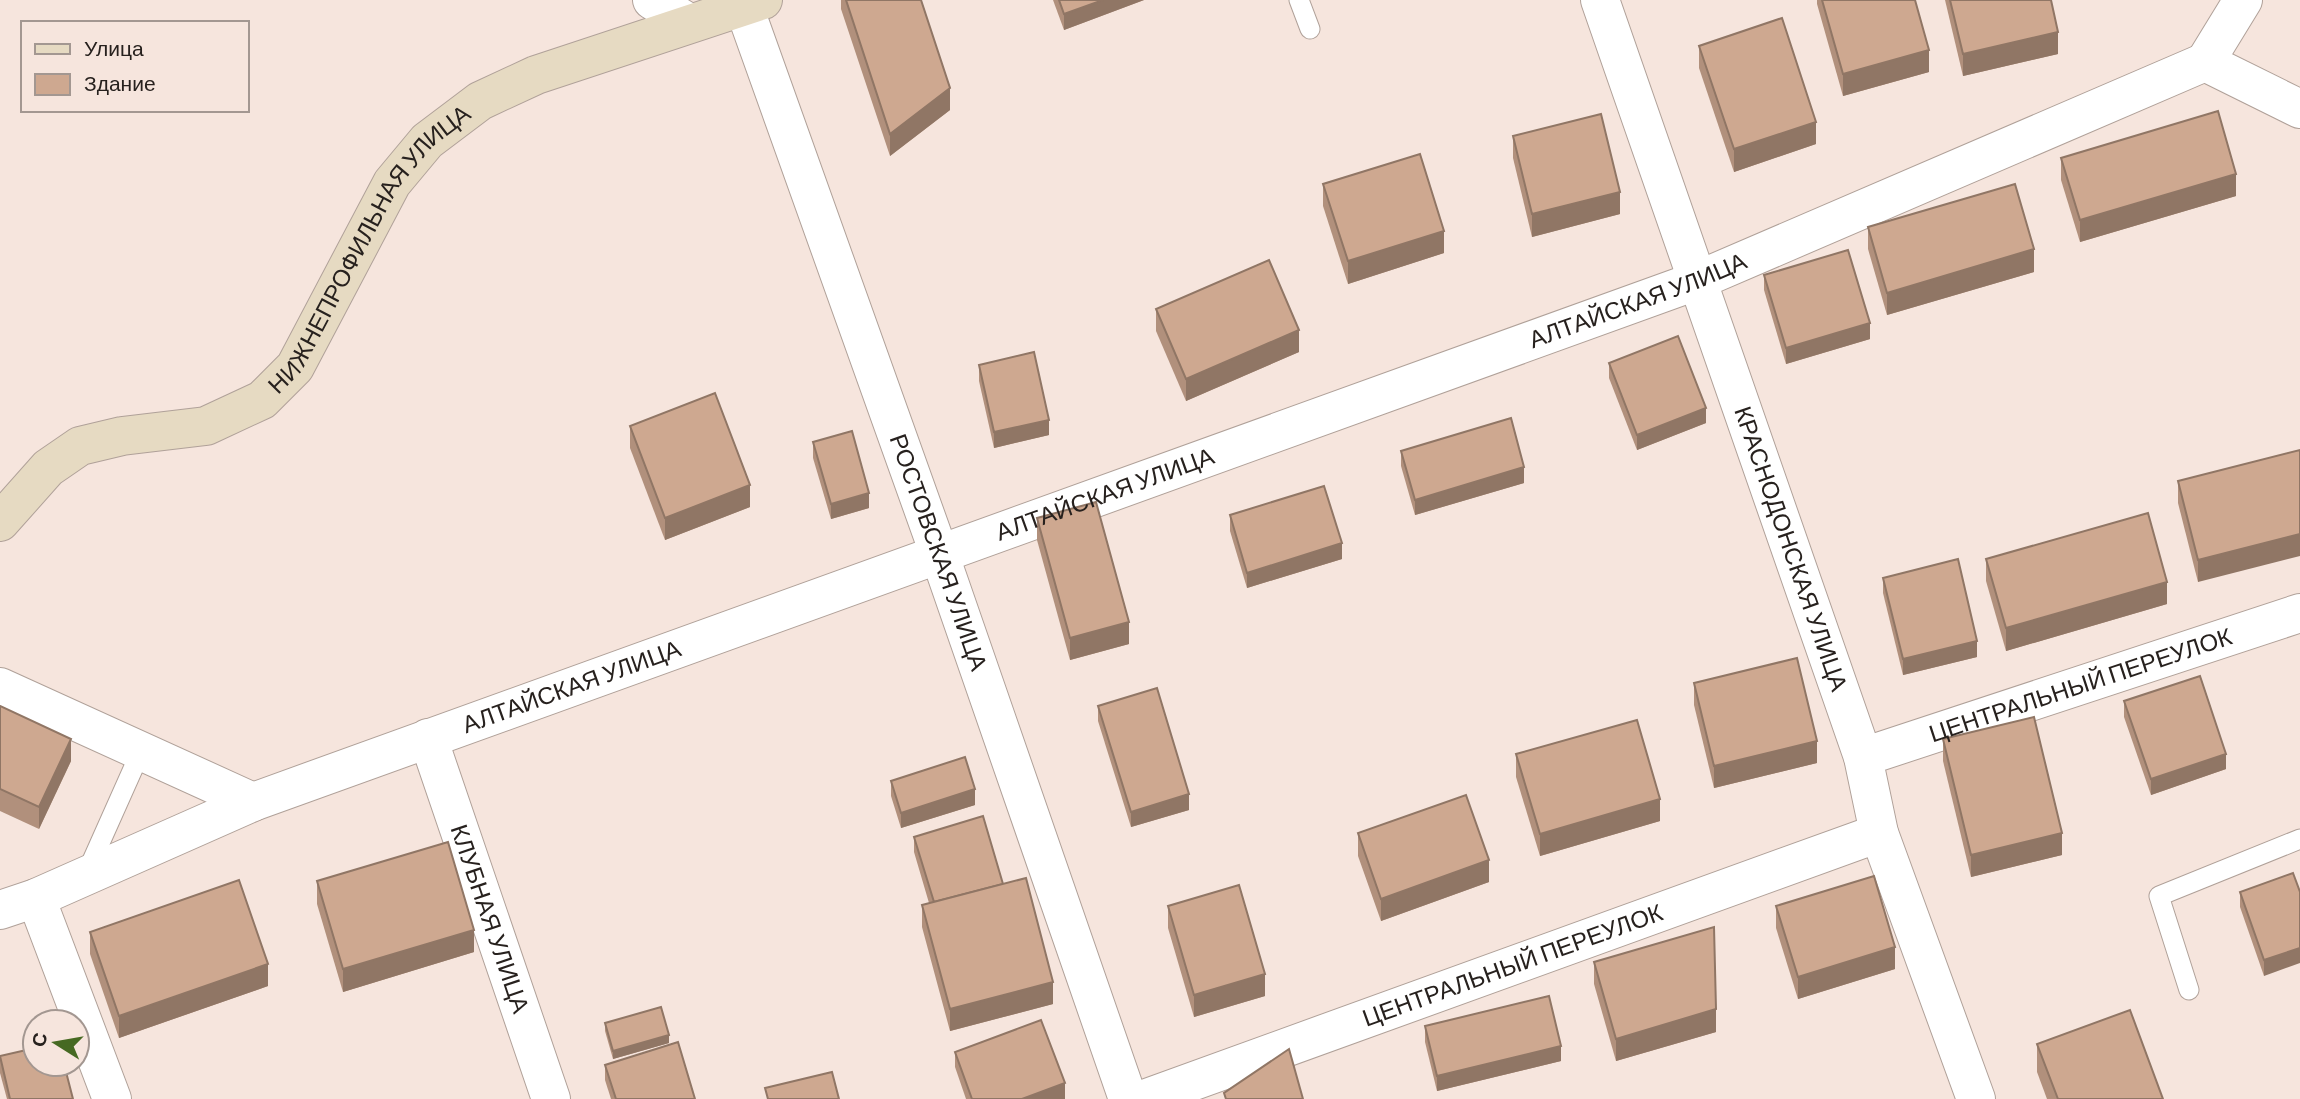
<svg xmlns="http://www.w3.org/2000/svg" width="2300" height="1099" font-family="Barlow,sans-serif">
<rect width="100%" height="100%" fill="#f6e5dd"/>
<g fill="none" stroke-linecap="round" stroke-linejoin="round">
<!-- lane casing -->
<g stroke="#b0a199" stroke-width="21">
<g id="lane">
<path d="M1299 0 1310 29"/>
<path d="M87 872 141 751"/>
<path d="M2189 990 2159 896 2300 839"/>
</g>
</g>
<!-- street casing -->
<g stroke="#b0a199" stroke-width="40">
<g id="street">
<path d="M652 0 689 23"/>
<path id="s1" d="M1600 0 1863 757 1879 833 1976 1099"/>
<path id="s2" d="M744 7 940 556 1128 1099"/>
<path d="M2205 62 2300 109"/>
<path d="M2205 62 2243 0"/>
<path d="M0 687 253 802"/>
<path id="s3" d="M428 738 551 1099"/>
<path id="s4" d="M1863 757 2300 613"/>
<path d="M36 898 112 1099"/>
<path id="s5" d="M0 910 36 898 253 802 1696 281 2205 62"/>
<path id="s6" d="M1144 1099 1879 833"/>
</g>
</g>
<!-- secondary casing -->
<g stroke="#b0a199" stroke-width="40">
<g id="secondary">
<path id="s7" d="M0 522 48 468 80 446 122 436 206 426 262 400 295 367 392 183 427 141 480 101 536 75 763 0"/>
</g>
</g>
<!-- lane -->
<use href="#lane" stroke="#fff" stroke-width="19"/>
<!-- street -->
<use href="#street" stroke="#fff" stroke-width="38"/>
<!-- secondary -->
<use href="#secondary" stroke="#e6dac2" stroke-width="38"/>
</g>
<!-- wall -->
<g fill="#b1907c">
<path d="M841 0H921L950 110 890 156 841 9Z"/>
<path d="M1053 0H1144L1064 30Z"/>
<path d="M1817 0H1915L1929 72 1843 96 1817 4Z"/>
<path d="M1945 0H2051L2058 54 1963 76Z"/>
<path d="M1699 46 1816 144 1734 172 1699 68Z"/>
<path d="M1513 136 1620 214 1532 237 1513 158Z"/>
<path d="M2061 158 2236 196 2080 242 2061 180Z"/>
<path d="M1323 184 1444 253 1348 284 1323 206Z"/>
<path d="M1868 227 2034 272 1887 315 1868 249Z"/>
<path d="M1764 275 1870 339 1786 364 1764 290Z"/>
<path d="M1156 309 1299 352 1186 401 1156 331Z"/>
<path d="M1609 363 1706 423 1637 450 1609 378Z"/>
<path d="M979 365 1049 435 994 448 979 381Z"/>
<path d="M630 426 750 507 665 540 630 448Z"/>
<path d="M813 442 869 508 831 519 813 458Z"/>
<path d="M2300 450 2198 582 2178 503V481Z"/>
<path d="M1401 451 1524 483 1415 515 1401 466Z"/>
<path d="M1230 515 1342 559 1247 588 1230 531Z"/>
<path d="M1037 518 1129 644 1070 660 1037 540Z"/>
<path d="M1986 559 2167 604 2006 651 1986 581Z"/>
<path d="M1883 578 1977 657 1903 675 1883 593Z"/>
<path d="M1694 683 1817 763 1714 788 1694 705Z"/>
<path d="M2124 701 2226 769 2151 795 2124 717Z"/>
<path d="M0 706 71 761 39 829 0 811Z"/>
<path d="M1098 706 1189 810 1131 827 1098 721Z"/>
<path d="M1943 739 2062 855 1971 877 1943 761Z"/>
<path d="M1516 754 1660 821 1540 856 1516 777Z"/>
<path d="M891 781 975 805 901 828 891 796Z"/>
<path d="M1358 833 1489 882 1381 921 1358 856Z"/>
<path d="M914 837 1003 884 1053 1004 950 1031 922 927V905L929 903 914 852Z"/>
<path d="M2293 873 2264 976 2240 907V892Z"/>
<path d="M317 881 474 952 343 992 317 904Z"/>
<path d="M1168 906 1265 996 1194 1017 1168 928Z"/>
<path d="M1776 906 1895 969 1798 999 1776 928Z"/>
<path d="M90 932 268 986 119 1038 90 954Z"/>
<path d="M1594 962 1716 1032 1616 1061 1594 984Z"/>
<path d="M605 1023 669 1043 613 1059 605 1031Z"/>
<path d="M1425 1026 1561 1061 1437 1091 1425 1042Z"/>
<path d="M2037 1044 2163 1099H2047L2037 1072Z"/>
<path d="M955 1052 1065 1099H966L955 1067Z"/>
<path d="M0 1056 73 1099H7L0 1073Z"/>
<path d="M605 1065 695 1099H611L605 1080Z"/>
</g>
<!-- shaded-wall -->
<g fill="#907665">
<path d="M1103 0H1144L1064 30V14Z"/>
<path d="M2058 32V54L1963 76V54Z"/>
<path d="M1929 50V72L1843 96V74Z"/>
<path d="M950 88V110L890 156V134Z"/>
<path d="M1816 122V144L1734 172V149Z"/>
<path d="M2236 174V196L2080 242V220Z"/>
<path d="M1620 192V214L1532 237V214Z"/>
<path d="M1444 231V253L1348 284V261Z"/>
<path d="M2034 249V272L1887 315V293Z"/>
<path d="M1870 323V339L1786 364V348Z"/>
<path d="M1299 330V352L1186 401V379Z"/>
<path d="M1706 408V423L1637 450V435Z"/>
<path d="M1049 420V435L994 448V432Z"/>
<path d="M1524 467V483L1415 515V500Z"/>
<path d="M750 485V507L665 540V518Z"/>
<path d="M869 493V508L831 519V504Z"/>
<path d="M2300 534V556L2198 582V560Z"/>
<path d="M1342 543V559L1247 588V573Z"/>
<path d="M2167 582V604L2006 651V628Z"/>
<path d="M1129 622V644L1070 660V638Z"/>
<path d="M1977 641V657L1903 675V659Z"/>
<path d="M71 739V761L39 829V807Z"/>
<path d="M1817 741V763L1714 788V766Z"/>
<path d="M2226 754V769L2151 795V779Z"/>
<path d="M975 789V805L901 828V813Z"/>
<path d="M1189 794V810L1131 827V812Z"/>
<path d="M1660 799V821L1540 856V834Z"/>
<path d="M2062 833V855L1971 877V855Z"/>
<path d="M1489 860V882L1381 921V899Z"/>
<path d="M474 930V952L343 992V969Z"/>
<path d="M1895 947V969L1798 999V977Z"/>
<path d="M2300 948V963L2264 976V960Z"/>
<path d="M268 964V986L119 1038V1016Z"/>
<path d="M1265 974V996L1194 1017V995Z"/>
<path d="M1053 982V1004L950 1031V1009Z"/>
<path d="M1716 1009V1032L1616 1061V1039Z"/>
<path d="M669 1035V1043L613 1059V1051Z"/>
<path d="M1561 1046V1061L1437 1091V1076Z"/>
<path d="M1065 1083V1099H1022Z"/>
</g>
<!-- building -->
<g fill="#cea890" stroke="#907665" stroke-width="2">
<path d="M846 0H921L950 88 890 134Z"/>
<path d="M1059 0H1103L1064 14Z"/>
<path d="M1822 0H1915L1929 50 1843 74Z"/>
<path d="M1950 0H2051L2058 32 1963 54Z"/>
<path d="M1782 18 1816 122 1734 149 1699 46Z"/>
<path d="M2218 111 2236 174 2080 220 2061 158Z"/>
<path d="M1601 114 1620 192 1532 214 1513 136Z"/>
<path d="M1420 154 1444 231 1348 261 1323 184Z"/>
<path d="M2015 184 2034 249 1887 293 1868 227Z"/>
<path d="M1848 250 1870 323 1786 348 1764 275Z"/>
<path d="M1269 260 1299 330 1186 379 1156 309Z"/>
<path d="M1678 336 1706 408 1637 435 1609 363Z"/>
<path d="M1034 352 1049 420 994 432 979 365Z"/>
<path d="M715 393 750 485 665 518 630 426Z"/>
<path d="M1511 418 1524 467 1415 500 1401 451Z"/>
<path d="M852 431 869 493 831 504 813 442Z"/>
<path d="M2300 450V534L2198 560 2178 481Z"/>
<path d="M1324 486 1342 543 1247 573 1230 515Z"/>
<path d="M1096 502 1129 622 1070 638 1037 518Z"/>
<path d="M2148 513 2167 582 2006 628 1986 559Z"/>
<path d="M1958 559 1977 641 1903 659 1883 578Z"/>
<path d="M1797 658 1817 741 1714 766 1694 683Z"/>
<path d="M2200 676 2226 754 2151 779 2124 701Z"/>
<path d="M1157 688 1189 794 1131 812 1098 706Z"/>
<path d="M0 706 71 739 39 807 0 789Z"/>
<path d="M2034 717 2062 833 1971 855 1943 739Z"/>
<path d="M1637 720 1660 799 1540 834 1516 754Z"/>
<path d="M965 757 975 789 901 813 891 781Z"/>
<path d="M1466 795 1489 860 1381 899 1358 833Z"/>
<path d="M983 816 1003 884 934 902 914 837Z"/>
<path d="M448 842 474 930 343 969 317 881Z"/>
<path d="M2293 873 2300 892V948L2264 960 2240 892Z"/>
<path d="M1874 876 1895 947 1798 977 1776 906Z"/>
<path d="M1026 878 1053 982 950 1009 922 905Z"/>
<path d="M239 880 268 964 119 1016 90 932Z"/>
<path d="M1239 885 1265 974 1194 995 1168 906Z"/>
<path d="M1714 927 1716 1009 1616 1039 1594 962Z"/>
<path d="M1549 996 1561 1046 1437 1076 1425 1026Z"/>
<path d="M661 1007 669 1035 613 1051 605 1023Z"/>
<path d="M2130 1010 2163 1099H2058L2037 1044Z"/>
<path d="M1041 1020 1065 1083 1022 1099H972L955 1052Z"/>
<path d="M678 1042 695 1099H616L605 1065Z"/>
<path d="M35 1048V1064H64L73 1099H10L0 1056Z"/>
<path d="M1289 1049 1303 1099H1226L1224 1093Z"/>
<path d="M832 1072 839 1099H768L765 1088Z"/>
</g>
<g text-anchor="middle" stroke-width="5" stroke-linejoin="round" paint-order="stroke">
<!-- street labels -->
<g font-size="24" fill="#27211e" stroke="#f6e5dd">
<text dy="8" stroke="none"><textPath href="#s7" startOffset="488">НИЖНЕПРОФИЛЬНАЯ УЛИЦА</textPath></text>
<text dy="8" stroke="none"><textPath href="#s5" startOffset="1748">АЛТАЙСКАЯ УЛИЦА</textPath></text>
<text dy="8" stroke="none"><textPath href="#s5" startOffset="1181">АЛТАЙСКАЯ УЛИЦА</textPath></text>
<text dy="8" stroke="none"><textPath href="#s1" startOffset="581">КРАСНОДОНСКАЯ УЛИЦА</textPath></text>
<text dy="8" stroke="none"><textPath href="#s2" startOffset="579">РОСТОВСКАЯ УЛИЦА</textPath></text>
<text dy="8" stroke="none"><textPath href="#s4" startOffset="229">ЦЕНТРАЛЬНЫЙ ПЕРЕУЛОК</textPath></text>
<text dy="8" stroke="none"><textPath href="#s5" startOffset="614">АЛТАЙСКАЯ УЛИЦА</textPath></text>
<text dy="8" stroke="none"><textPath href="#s3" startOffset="191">КЛУБНАЯ УЛИЦА</textPath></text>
<text dy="8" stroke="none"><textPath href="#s6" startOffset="392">ЦЕНТРАЛЬНЫЙ ПЕРЕУЛОК</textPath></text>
</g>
</g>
<!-- legend -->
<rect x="21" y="21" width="228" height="91" fill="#f6e5dd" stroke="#a39791" stroke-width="2"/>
<rect x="35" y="44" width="35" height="10" fill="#e6dac2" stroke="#a39791" stroke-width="2"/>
<text x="84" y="56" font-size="21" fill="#27211e">Улица</text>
<rect x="35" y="74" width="35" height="21" fill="#cea890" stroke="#a39791" stroke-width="2"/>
<text x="84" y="91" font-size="21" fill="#27211e">Здание</text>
<!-- north arrow -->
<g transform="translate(56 1043) rotate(281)"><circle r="33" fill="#f6e5dd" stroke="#a39791" stroke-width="2"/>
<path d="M0-5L12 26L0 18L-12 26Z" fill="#466922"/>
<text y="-10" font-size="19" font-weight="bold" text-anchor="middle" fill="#27211e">С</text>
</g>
</svg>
